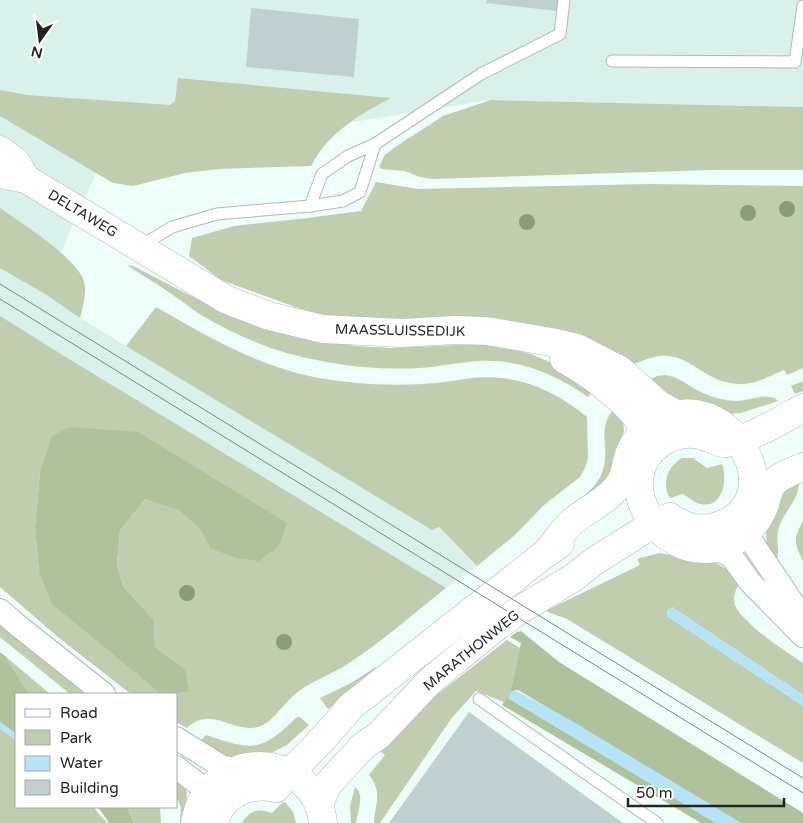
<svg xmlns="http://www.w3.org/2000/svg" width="803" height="823" font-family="'Varela Round',sans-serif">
<rect width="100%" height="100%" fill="#eefef9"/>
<!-- built -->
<path fill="#d9f1ea" d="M0 0H803V107L491 100 101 162 58 259 39 290 80 318 126 346 432 530 438 527 477 566 446 588 61 354 0 351Z"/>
<!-- green -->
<g fill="#c0ceaf" fill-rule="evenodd">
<path d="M178 78 391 98C360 114 328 133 311 166L219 169 185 173 133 186 113 183 0 116V90L27 95 170 105 175 101Z"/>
<path d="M491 100 803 107V170H712L432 179 420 177 405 171 382 169 379 167 384 156 395 147 443 116Z"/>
<path d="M376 182 418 189 649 184 803 186V368L787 375 784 370C771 375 757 384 743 384 735 384 725 383 717 379 698 371 682 353 660 356 651 357 642 361 634 364L357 321 312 313 221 280 189 256 192 238 234 226 307 218 361 211Z"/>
<path d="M0 208C21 223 76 257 84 281 87 293 83 306 80 318L45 294 0 268Z"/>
<path d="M131 265 232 317 293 336 356 346 390 348 481 344 509 348 531 354 552 363 594 389 588 397C556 374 519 359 479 361 459 362 439 367 419 368 385 370 350 367 317 360 276 353 237 336 201 315 190 308 181 300 170 293 157 284 142 275 128 266Z"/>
<path d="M156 307C206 336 256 365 314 377 350 384 387 386 423 384 440 383 456 380 472 378 517 374 553 389 587 417L588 458 585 468 580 477 544 505 515 535 477 566 439 527 432 530 126 346Z"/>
<path d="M0 316 61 354 446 588C414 613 383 641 349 663 333 674 314 680 299 691 286 700 275 719 263 725 235 738 214 703 187 728L176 722V694H131L59 638 0 587ZM40 472 287 523 210 548 199 528 179 509 145 499 120 531 117 564 123 586 154 620 155 647 185 669 39 572 35 527Z"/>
<path d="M666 375C677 377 684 382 693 388 706 395 719 400 734 401 745 402 771 391 778 401L741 413 727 414 681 403 645 382 657 376Z"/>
<path d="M803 381V391L795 394 791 386Z"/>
<path d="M616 407 623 419 624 431 615 464 603 487 570 506C582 497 596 488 602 473 612 448 594 428 616 407Z"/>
<path d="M682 458H693L707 468 722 464C728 479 723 509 701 504 694 503 689 497 683 494L670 498C661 483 668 466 682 458Z"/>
<path d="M799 483C799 499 784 512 779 527 775 538 780 549 777 559L767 546 766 534 767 528 785 488Z"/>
<path d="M803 521V561C794 543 793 539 803 521Z"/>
<path d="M659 553 716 563 728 570 740 583C736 589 732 597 735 605 742 623 786 652 803 663V695L672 607 667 616 803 706V763L567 619 548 612 547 610 640 565 637 559Z"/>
<path d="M0 623 85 694H70L0 637Z"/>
<path d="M507 640 520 648 510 693 504 702 476 691 451 719 380 823H374C375 803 383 793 369 775L385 755 381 752 403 723 436 690 439 693Z"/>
<path d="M5 656 50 694H29Z"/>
<path d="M376 667 379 672 328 709 320 698 351 683Z"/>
<path d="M300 717 309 725 287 745 273 752 263 754 233 757 223 755 199 742 206 735C252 750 260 753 296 718Z"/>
<path d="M0 728 16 740V807H93L107 823H0Z"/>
<path d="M176 776 187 792 185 823H180L181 807 176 796Z"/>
<path d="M355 787C365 794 358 812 356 823H351L350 806Z"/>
<path d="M283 802 286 803 293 812 296 823H242C249 810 259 808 272 813Z"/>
<path d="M127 807H160L161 823H134Z"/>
</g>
<!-- forest -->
<g fill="#b0c29c">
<path d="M70 427 138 432 287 523 279 546 259 561 236 558 210 548 199 528 179 510 145 499 120 531 117 564 123 586 154 620 155 647 185 669 189 691 176 693 159 692 52 604 39 572 35 527 40 472 52 436Z"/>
<path d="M518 631 519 632 521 631 559 662 803 813V823H741L518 690H515L508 698 716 823H701L502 705 510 693 521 643 510 637Z"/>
<path d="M0 652 5 656 29 694H16V734L0 722Z"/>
<path d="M98 807H127L134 823H109Z"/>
</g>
<!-- water -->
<g fill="#b5e4f9">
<path d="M672 607 803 695V706L667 616V610Z"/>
<path d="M515 690 572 721 741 823H716L508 698 511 692Z"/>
<path d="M0 722 16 734V740L0 728Z"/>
</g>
<!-- building -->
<g fill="#c0d0d1">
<path d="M487 0H559L558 11 486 3Z"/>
<path d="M251 8 359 19 354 77 246 67Z"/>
<path d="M469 712 623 823H389Z"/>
</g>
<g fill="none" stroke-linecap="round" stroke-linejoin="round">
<!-- lane casing -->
<g stroke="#adbcb8" stroke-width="13">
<g id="lane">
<path d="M612 61 795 62 803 6"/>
<path d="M310 206 322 174 348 156 375 144 481 74 560 34 564 0"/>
<path d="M141 246 172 227 217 214 310 206 343 201 360 192 375 144"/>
<path d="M479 699 657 823"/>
</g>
</g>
<!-- street casing -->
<g stroke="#adbcb8" stroke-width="24">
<g id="street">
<path d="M746 533 803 618"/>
<path d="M715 548 732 557 750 582 803 636"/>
<path d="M0 610 16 624 104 694"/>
<path d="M176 738 223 767 237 769"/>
<path d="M176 767 202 787 206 793"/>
</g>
</g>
<!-- secondary casing -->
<g stroke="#adbcb8" stroke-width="29">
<g id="secondary">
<path d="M0 150 16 162 26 179"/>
<path d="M0 172 6 175 26 179 227 300 269 316 323 329 401 333 455 330 487 331 551 342 577 348 620 370 658 404 678 415"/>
<path d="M564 359C591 374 649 414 649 447"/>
<path d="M803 408C783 419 749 440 727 443 721 444 715 440 709 438 694 431 676 433 662 442 609 478 656 559 716 548 739 544 757 526 765 504 767 497 768 490 773 483 781 475 793 471 803 467"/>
<path d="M319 804 328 784 363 746 379 735 430 681 492 630 518 611 573 578 596 560 647 528 670 517C685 528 703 532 721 525 796 496 724 376 653 425 640 433 631 446 627 461 625 469 625 476 620 483 609 500 588 509 573 521 563 530 555 543 546 553"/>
<path d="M195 823C208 745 315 749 323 823"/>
<path d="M214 823C221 794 249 782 276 788 300 761 328 736 350 707L546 553 560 544"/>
</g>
</g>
<!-- lane -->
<use href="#lane" stroke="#fff" stroke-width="11"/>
<!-- street -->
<use href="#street" stroke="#fff" stroke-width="22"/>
<!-- secondary -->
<use href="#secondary" stroke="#fff" stroke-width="28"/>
<!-- tram -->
<g stroke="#7d8784" stroke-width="1">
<path d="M0 284 803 778"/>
<path d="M0 299 803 793"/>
</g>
</g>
<!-- trees -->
<g fill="#899d7a">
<circle cx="787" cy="209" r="8"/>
<circle cx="748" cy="213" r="8"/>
<circle cx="527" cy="222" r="8"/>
<circle cx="187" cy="593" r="8"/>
<circle cx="284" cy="642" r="8"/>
</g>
<g text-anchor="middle" stroke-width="5" stroke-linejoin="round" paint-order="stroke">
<!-- street labels -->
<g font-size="14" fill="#202624" stroke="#fff">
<text transform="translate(83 213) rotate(31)" y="5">DELTAWEG</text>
<text transform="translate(400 330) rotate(1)" y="5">MAASSLUISSEDIJK</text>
<text transform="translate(471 650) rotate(-39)" y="5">MARATHONWEG</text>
</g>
</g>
<!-- legend -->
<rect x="15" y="693" width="162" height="115" fill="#ffffff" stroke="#a6a8a7"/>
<rect x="25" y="709" width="25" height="8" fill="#ffffff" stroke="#a6a8a7"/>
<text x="60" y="718" font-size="15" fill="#202624">Road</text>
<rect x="25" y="730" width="25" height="15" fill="#c0ceaf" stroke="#a6a8a7"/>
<text x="60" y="743" font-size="15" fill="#202624">Park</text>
<rect x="25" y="756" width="25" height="15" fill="#b5e4f9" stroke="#a6a8a7"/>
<text x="60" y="768" font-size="15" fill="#202624">Water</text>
<rect x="25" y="780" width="25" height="15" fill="#c0d0d1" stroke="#a6a8a7"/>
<text x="60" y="793" font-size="15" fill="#202624">Building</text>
<!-- north arrow -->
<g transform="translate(40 40) rotate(194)" stroke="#ffffff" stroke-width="4" paint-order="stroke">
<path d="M0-4L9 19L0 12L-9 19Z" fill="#202624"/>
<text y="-8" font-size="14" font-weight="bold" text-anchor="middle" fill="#202624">N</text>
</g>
<!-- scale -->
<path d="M628 798v8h156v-8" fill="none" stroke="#202624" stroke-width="2.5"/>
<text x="636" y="798" font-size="15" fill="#202624" stroke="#ffffff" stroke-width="4" paint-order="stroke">50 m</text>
</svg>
